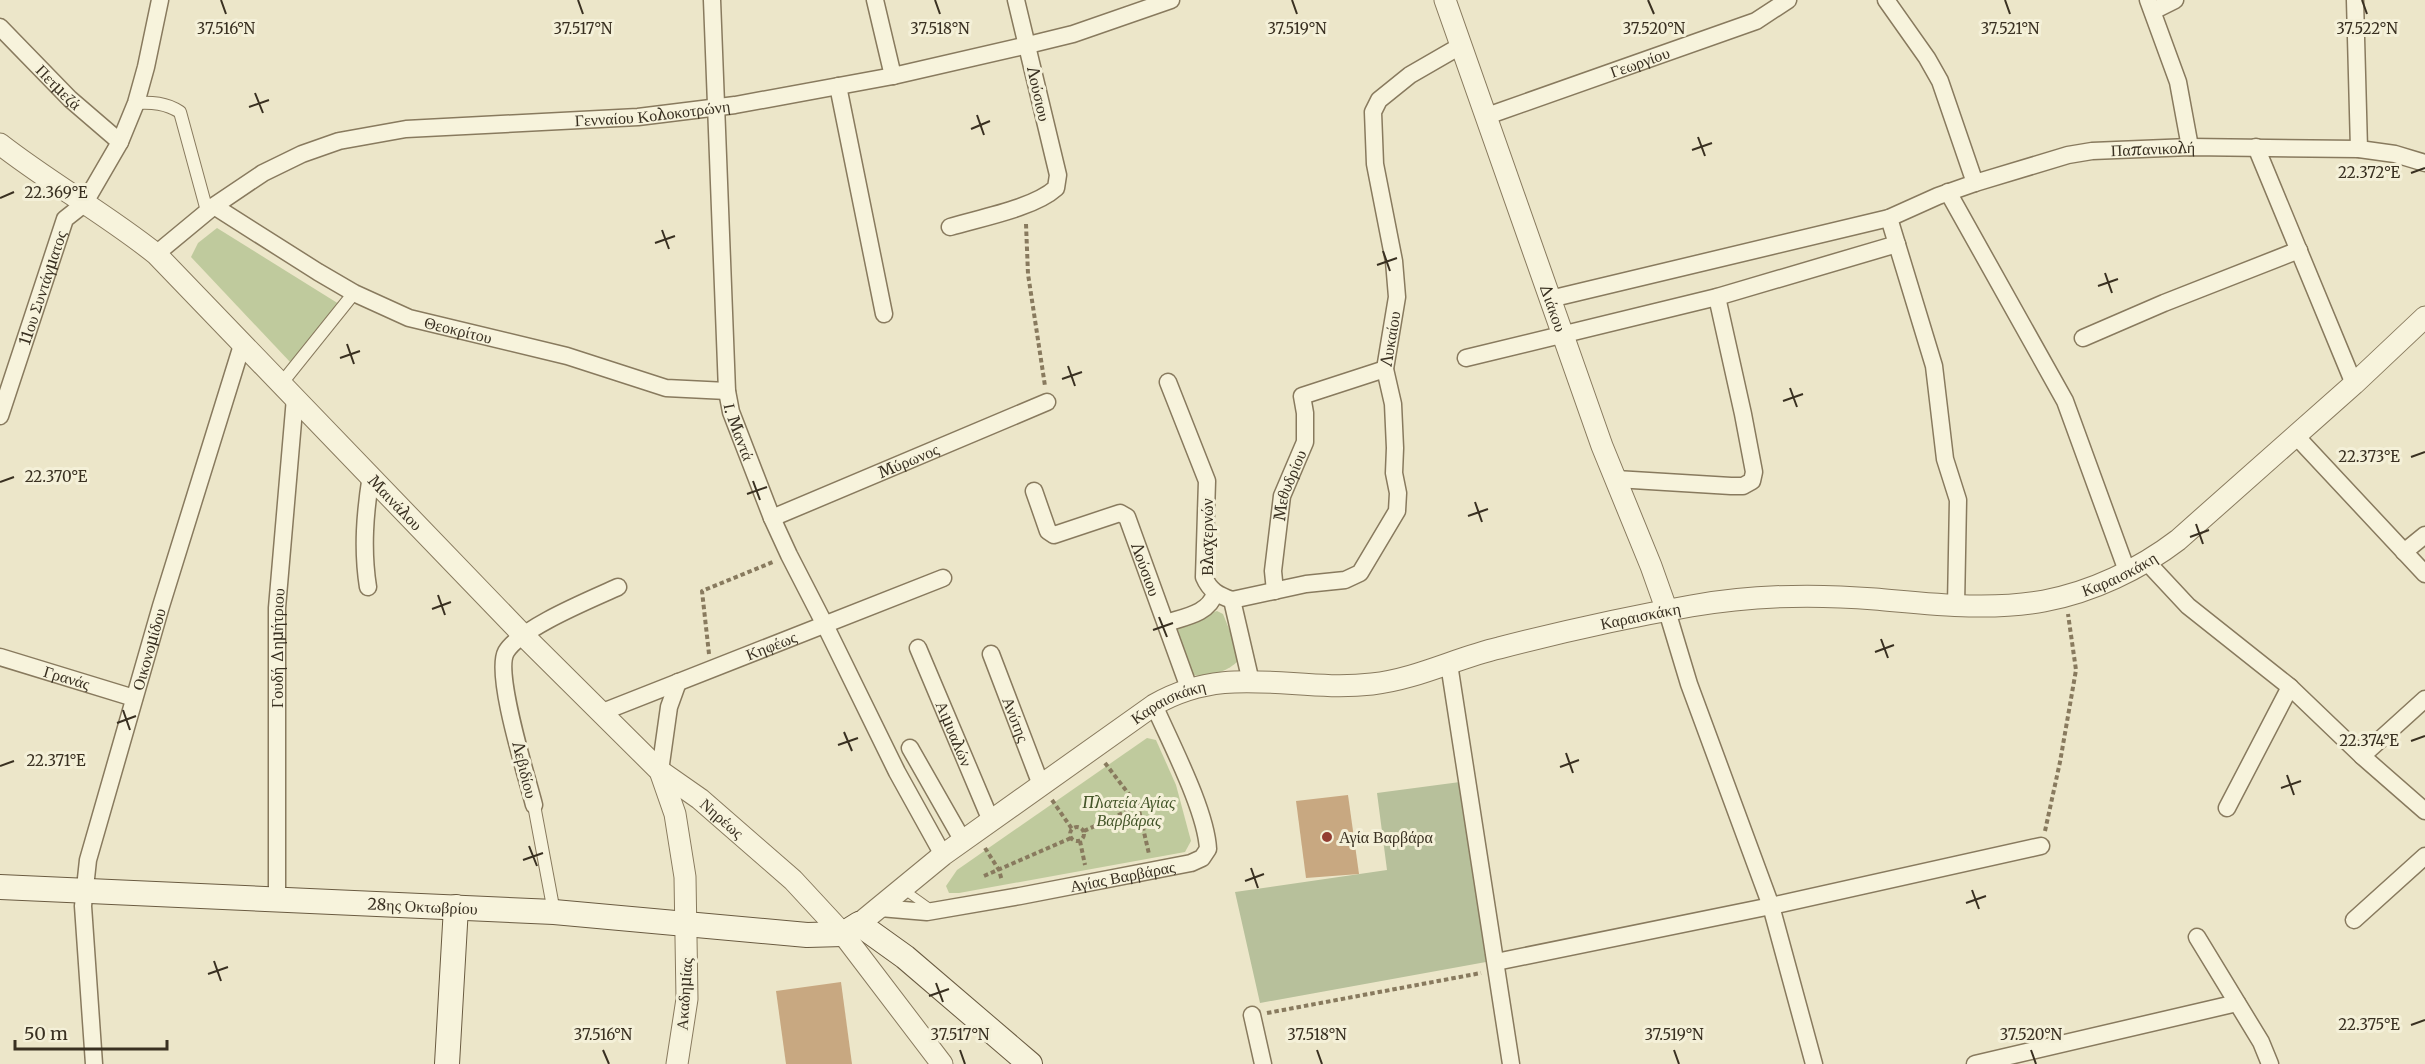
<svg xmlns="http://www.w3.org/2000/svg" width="2425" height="1064" font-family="Merriweather,serif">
<rect width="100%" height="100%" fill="#ece6c9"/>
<!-- green -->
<g fill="#bfca9d">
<path d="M217 228 339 304 291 363 191 257 198 243Z"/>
<path d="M1217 611 1223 614 1237 649 1238 661C1227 672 1207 678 1192 675L1177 627 1185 621Z"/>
<path d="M1147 738 1156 740 1176 785 1191 841 1185 852 959 893H949L946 886 957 870Z"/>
</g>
<!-- cemetery -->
<path fill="#b7c09b" d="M1460 782 1486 962 1260 1003 1235 892 1387 870 1377 793Z"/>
<!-- building -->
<g fill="#c8a881">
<path d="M1348 795 1359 874 1306 878 1296 801Z"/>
<path d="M841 982 852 1064H786L776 991Z"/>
</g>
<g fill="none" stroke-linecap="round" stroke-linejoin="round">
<!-- service casing -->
<g stroke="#887a5e" stroke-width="10">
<path id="service" d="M903 889 931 909"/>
</g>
<!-- pedestrian casing -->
<g stroke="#887a5e" stroke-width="14">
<g id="pedestrian">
<path d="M136 103C152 102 166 103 180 112L207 211"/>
<path d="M281 384 354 293"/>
<path d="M534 805 554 912"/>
</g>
</g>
<!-- minor casing -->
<g stroke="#887a5e" stroke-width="19">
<g id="minor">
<path id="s1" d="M712 0 727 391 731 412 772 518 789 555 825 625 897 772 943 855"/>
<path d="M875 0 893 76"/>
<path d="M1886 0 1927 58 1940 81 1975 183"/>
<path d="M2148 0 2178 82 2190 147"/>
<path d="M2355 0 2359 149"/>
<path d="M2153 11 2175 0"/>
<path id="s2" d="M0 27 70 99 120 142"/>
<path d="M838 86 884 314"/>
<path id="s3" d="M1487 116 1756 21 1788 0"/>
<path d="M2256 147 2354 384"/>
<path d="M1948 192 2065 401 2127 571"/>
<path id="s4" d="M214 206 318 272 354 293 409 318 567 356 666 388 727 391"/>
<path d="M1889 218 1934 366 1945 459 1958 500 1956 606"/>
<path d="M950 227C980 218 1034 208 1056 188L1058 175 1016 0"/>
<path id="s5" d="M156 254 214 206 263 173 302 154 339 141 406 129 638 117 735 105 893 76 1028 45 1073 34 1171 0"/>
<path id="s6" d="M1550 299 1889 218 1938 196 1975 183 2068 155 2092 151 2190 147 2359 149 2395 154 2425 163"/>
<path d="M2083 338 2164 303 2299 250"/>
<path d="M1466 358 1717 297 1897 244"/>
<path d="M1168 382 1207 481 1204 577C1210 591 1218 595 1232 600L1251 682"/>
<path id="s7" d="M0 416 65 219 84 204 120 142 136 103 146 67 160 0"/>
<path d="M2296 436 2425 574"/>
<path d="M1616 479 1731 486H1743L1752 481 1754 472 1743 414 1717 297"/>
<path id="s8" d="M1034 491 1048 531 1054 535 1120 513 1127 517 1189 688"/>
<path id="s9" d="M772 518 1047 402"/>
<path d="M2404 552 2425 535"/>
<path d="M2146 561 2188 606 2290 687 2362 756 2425 811"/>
<path d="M368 587C362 549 365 513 371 475"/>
<path id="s10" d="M1275 591 1273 571 1282 496 1305 442V413L1302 396 1385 369"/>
<path id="s11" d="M1232 600 1306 584 1345 580 1360 573 1397 511 1398 493 1394 473 1395 448 1393 404 1385 369 1397 297 1394 261 1375 164 1373 112 1379 100 1410 75 1462 45"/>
<path d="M1667 611 1689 684 1771 906 1814 1064"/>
<path d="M1166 623C1184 617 1209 614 1215 593"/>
<path id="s12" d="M918 648 991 821"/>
<path id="s13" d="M991 654 1041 785"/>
<path id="s14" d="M0 657 134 698"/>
<path d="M1449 664 1511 1064"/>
<path id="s15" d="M600 713 943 578"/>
<path d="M910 748 963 841"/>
<path d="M2362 756 2425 699"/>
<path d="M660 771 669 707 678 682"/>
<path d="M534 805C527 777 494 674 506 652 520 628 592 599 618 587"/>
<path d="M2227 808 2290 687"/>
<path id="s16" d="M277 900V608L295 398"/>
<path id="s17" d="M880 908 927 912 1020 896 1191 863 1202 858 1208 849C1206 810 1170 742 1154 705"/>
<path d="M2354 920 2425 856"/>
<path d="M2197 937 2261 1042 2270 1064"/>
<path d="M1496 962 1771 906 2041 846"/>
<path d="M1252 1015 1263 1064"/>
<path id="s18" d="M94 1064 83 906 88 860 161 606 242 345"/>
<path d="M1975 1064 2237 1003"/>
</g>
</g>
<!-- tertiary casing -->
<g stroke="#887a5e" stroke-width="23">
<g id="tertiary">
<path id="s19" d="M1445 0 1602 446 1651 566 1667 611"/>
<path id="s20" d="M0 144C50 183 106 214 156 254L524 636 660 771 675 814 685 877 687 999 677 1064"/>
<path id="s21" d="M660 771 700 799 793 880 843 934 942 1064"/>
<path id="s22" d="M859 924 943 855 1154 705C1228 662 1294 693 1372 684 1417 679 1456 658 1499 648 1561 632 1628 617 1691 606 1752 595 1814 594 1875 599 1932 604 1988 611 2044 601 2092 592 2140 569 2178 540L2354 384 2425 317"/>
</g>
</g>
<!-- secondary casing -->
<g stroke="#6a5b41" stroke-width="26">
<g id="secondary">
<path id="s23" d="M0 887 554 912 807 935 843 934 859 924 905 957 1030 1064"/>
<path d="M447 1064 456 907"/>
</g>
</g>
<!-- path -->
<g stroke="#887a5e" stroke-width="4" stroke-dasharray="4.5 3" stroke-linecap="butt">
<path d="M1026 224 1028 274 1045 386"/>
<path d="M709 654 702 591 773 562"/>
<path d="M1105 763 1138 806 1149 854"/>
<path d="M1052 800 1072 829"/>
<circle cx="1077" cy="834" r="7"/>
<path d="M1084 831 1151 800"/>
<path d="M2045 831 2060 762 2076 670 2068 614"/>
<path d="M1080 841 1085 865"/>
<path d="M985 848 999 870 1002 881"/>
<path d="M984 876 1071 838"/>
<path d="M1267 1013 1481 973"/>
</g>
<!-- service -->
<use href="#service" stroke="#f7f3dc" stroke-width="8"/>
<!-- pedestrian -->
<use href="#pedestrian" stroke="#f7f3dc" stroke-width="12"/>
<!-- minor -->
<use href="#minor" stroke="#f7f3dc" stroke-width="16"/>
<!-- tertiary -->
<use href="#tertiary" stroke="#f7f3dc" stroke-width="21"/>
<!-- secondary -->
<use href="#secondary" stroke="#f7f3dc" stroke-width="24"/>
</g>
<!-- ticks -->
<path fill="none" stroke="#393021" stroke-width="2" d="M221 0 226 14M578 0 583 14M935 0 940 14M1292 0 1297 14M1648 0 1654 14M2005 0 2010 14M2362 0 2367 14M255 93 263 113M249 107 269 100M977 115 984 135M971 129 990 121M1698 137 1705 156M1692 150 1712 143M2411 173 2425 168M0 198 14 192M662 230 669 249M655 243 675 236M1383 251 1390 271M1377 265 1397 258M2105 273 2112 293M2098 286 2118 279M347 344 354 364M340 358 360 351M1068 366 1075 386M1062 379 1082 372M1790 388 1797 407M1783 401 1803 394M2411 457 2425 452M753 481 760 500M0 482 14 477M747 494 767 487M1475 502 1482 522M1468 516 1488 509M2196 524 2203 544M2190 537 2209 530M438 595 445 615M432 609 451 602M1159 617 1167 637M1153 630 1173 623M1881 639 1888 658M1875 652 1894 645M123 710 130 730M117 723 136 716M844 732 852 751M2411 741 2425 736M838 745 858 738M1566 753 1573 773M0 766 14 761M1560 767 1579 760M2287 775 2294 795M2281 788 2301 781M529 846 537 866M523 860 543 853M1251 868 1258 888M1245 881 1264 874M1972 890 1979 909M1966 903 1986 896M214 961 221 981M208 974 228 967M936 983 943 1002M929 996 949 989M2411 1025 2425 1020M603 1050 609 1064M960 1050 965 1064M1317 1050 1322 1064M1674 1050 1679 1064M2031 1050 2036 1064"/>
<!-- markers -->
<circle fill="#943d32" stroke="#f4f0d8" stroke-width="2" cx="1327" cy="837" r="6"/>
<g text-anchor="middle" stroke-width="6" stroke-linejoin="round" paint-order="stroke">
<!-- street labels -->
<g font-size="16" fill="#393021" stroke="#f4f0d8">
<text dy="6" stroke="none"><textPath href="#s3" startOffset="162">Γεωργίου</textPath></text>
<text dy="6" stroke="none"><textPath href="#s2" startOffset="84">Πετμεζά</textPath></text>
<text transform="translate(1039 94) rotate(77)" y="6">Λούσιου</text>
<text dy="6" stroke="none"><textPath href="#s5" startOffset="532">Γενναίου Κολοκοτρώνη</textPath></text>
<text dy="6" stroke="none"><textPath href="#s6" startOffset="624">Παπανικολή</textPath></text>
<text dy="6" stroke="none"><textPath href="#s7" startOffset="135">11ου Συντάγματος</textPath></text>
<text dy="6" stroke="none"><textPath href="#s19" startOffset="326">Διάκου</textPath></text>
<text dy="6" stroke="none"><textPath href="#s4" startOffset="276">Θεοκρίτου</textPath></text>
<text dy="6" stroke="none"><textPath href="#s11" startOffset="378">Λυκαίου</textPath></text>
<text dy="6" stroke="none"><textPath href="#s1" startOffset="434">Ι. Μαντά</textPath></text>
<text dy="6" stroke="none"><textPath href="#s9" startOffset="148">Μύρωνος</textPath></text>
<text dy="6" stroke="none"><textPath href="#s10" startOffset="108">Μεθυδρίου</textPath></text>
<text dy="6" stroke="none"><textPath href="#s20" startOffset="536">Μαινάλου</textPath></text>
<text transform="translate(1207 537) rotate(-90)" y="6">Βλαχερνών</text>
<text dy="6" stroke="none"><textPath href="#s8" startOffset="183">Λούσιου</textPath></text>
<text dy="6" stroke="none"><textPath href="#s22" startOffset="1353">Καραισκάκη</textPath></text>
<text dy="6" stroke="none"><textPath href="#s22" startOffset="867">Καραισκάκη</textPath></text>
<text dy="6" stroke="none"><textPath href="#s15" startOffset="184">Κηφέως</textPath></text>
<text dy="6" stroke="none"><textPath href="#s18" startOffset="424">Οικονομίδου</textPath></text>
<text dy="6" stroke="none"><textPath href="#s16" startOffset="252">Γουδή Δημήτριου</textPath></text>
<text dy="6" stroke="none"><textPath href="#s14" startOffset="70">Γρανάς</textPath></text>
<text dy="6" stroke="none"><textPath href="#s22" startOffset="382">Καραισκάκη</textPath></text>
<text dy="6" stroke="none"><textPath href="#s13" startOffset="70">Ανύτης</textPath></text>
<text dy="6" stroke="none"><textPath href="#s12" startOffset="93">Αιμυαλών</textPath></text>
<text transform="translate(525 770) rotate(76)" y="6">Λεβιδίου</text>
<text dy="6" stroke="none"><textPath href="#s21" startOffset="78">Νηρέως</textPath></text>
<text dy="6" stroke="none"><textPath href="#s17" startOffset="246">Αγίας Βαρβάρας</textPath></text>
<text dy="6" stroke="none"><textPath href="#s23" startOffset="423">28ης Οκτωβρίου</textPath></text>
<text transform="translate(684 994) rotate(-86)" y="6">Ακαδημίας</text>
</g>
<!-- park labels -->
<g font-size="16" font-style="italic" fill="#445529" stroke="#f4f0d8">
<text x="1129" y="808">Πλατεία Αγίας<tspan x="1129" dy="18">Βαρβάρας</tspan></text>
</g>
<!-- poi labels -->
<g font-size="16" fill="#393021" stroke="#f4f0d8" text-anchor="start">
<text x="1339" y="843">Αγία Βαρβάρα</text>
</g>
</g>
<g font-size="15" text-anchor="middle" fill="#393021" stroke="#f4f0d8" stroke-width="6" stroke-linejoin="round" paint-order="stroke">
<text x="226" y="34">37.516°N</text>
<text x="583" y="34">37.517°N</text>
<text x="940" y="34">37.518°N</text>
<text x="1297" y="34">37.519°N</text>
<text x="1654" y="34">37.520°N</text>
<text x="2010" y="34">37.521°N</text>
<text x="2367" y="34">37.522°N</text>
<text x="2369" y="178">22.372°E</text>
<text x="56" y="198">22.369°E</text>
<text x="2369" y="462">22.373°E</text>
<text x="56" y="482">22.370°E</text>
<text x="2369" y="746">22.374°E</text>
<text x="56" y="766">22.371°E</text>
<text x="2369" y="1030">22.375°E</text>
<text x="603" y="1040">37.516°N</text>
<text x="960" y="1040">37.517°N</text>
<text x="1317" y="1040">37.518°N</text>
<text x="1674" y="1040">37.519°N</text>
<text x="2031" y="1040">37.520°N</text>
</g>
<!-- scale -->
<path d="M15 1040v9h152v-9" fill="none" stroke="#393021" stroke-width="3"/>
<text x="24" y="1040" font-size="18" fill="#393021" stroke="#f4f0d8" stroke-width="4.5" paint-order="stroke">50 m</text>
</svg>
